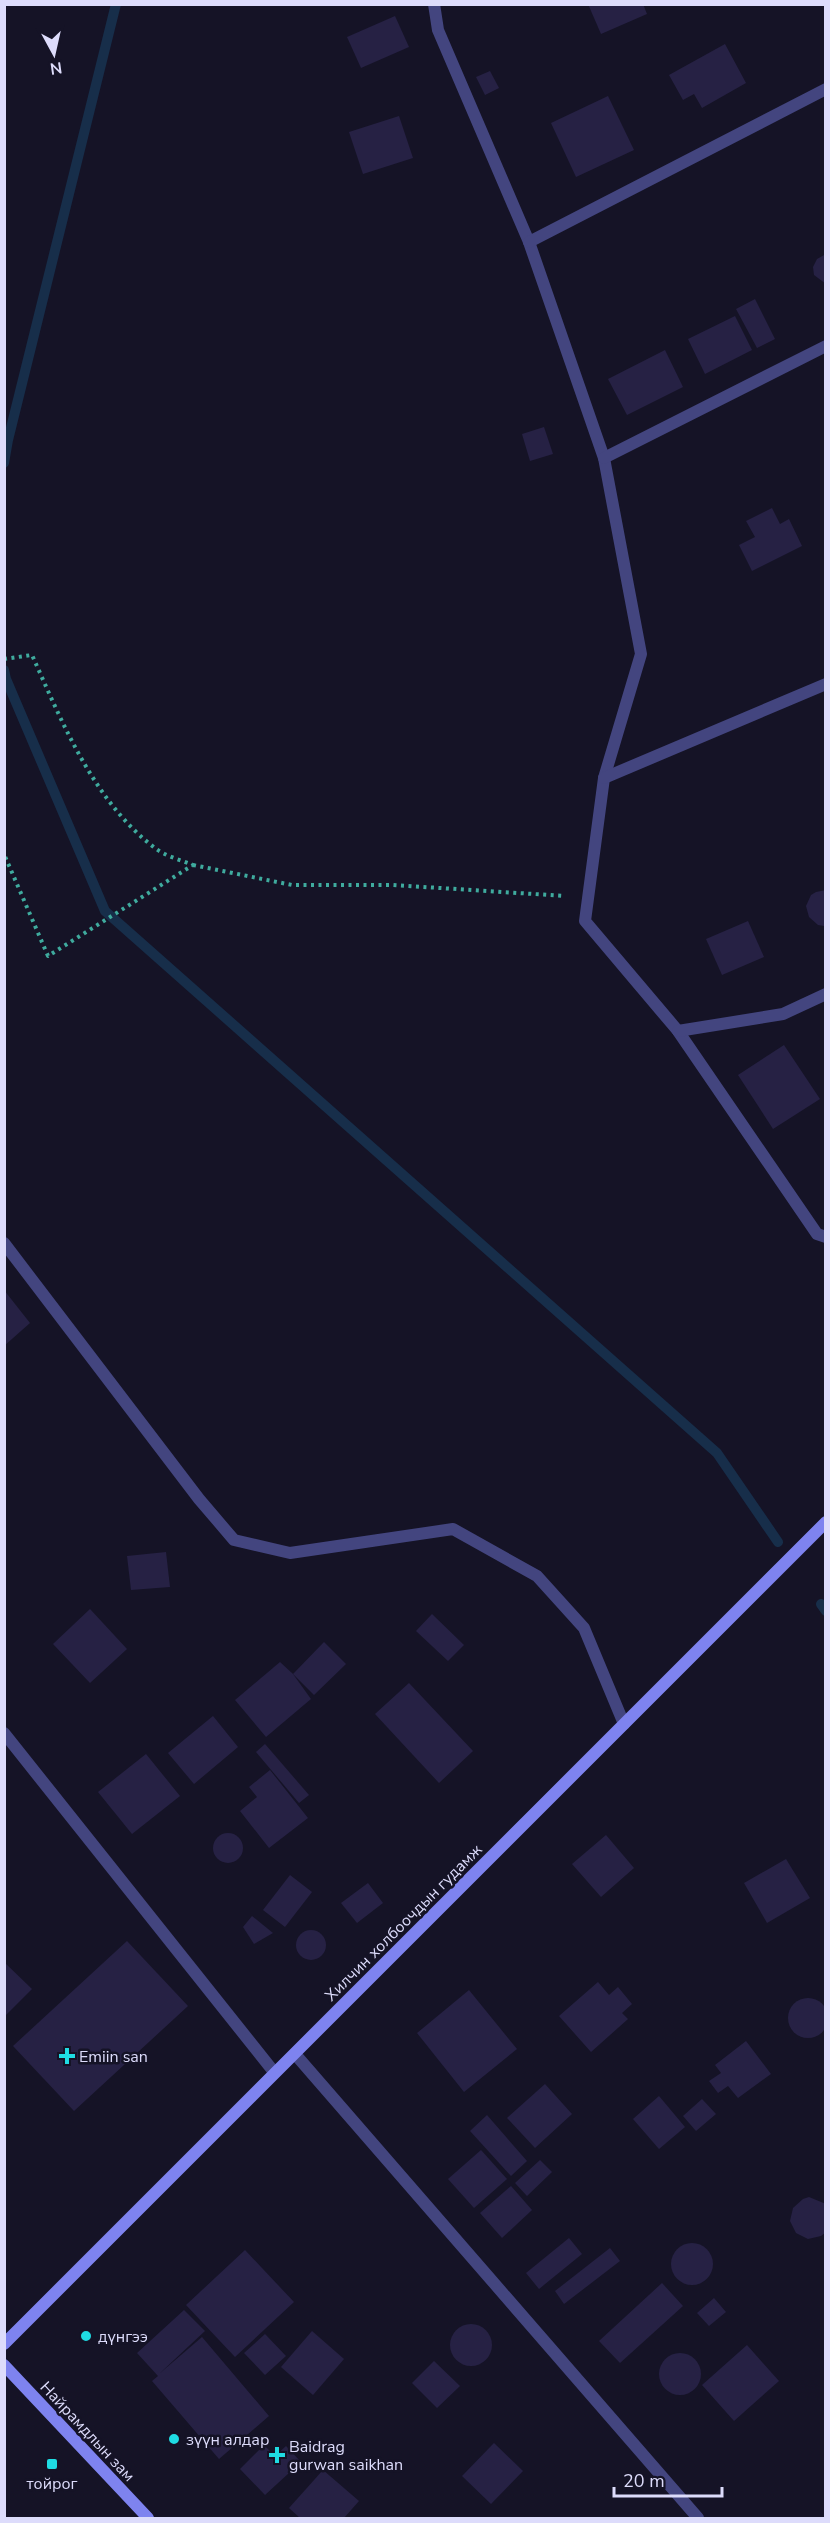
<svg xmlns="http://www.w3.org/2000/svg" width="830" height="2523" font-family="'Nunito Sans',sans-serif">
<rect width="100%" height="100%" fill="#151326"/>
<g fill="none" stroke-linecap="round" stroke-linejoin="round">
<!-- stream -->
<g stroke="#172e4a" stroke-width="10">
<path d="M4 463 8 440 116 4"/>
<path d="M4 670 6 679 105 911 717 1453 778 1542"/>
<path d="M821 1604 826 1611"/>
</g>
</g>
<!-- building -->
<g fill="#262144">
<path d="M588 4H643L647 14 601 34Z"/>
<path d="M395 16 409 47 361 68 347 37Z"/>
<path d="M725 44 746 83 702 108 694 94 683 100 669 75Z"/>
<path d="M490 71 499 88 485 95 476 77Z"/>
<path d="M608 96 634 150 576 177 551 123Z"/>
<path d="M399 116 413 158 363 174 349 132Z"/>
<path d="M826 254V284L814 275 813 267 817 259Z"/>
<path d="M755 299 775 339 757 348 736 309Z"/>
<path d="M735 316 752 350 705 374 688 339Z"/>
<path d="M665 350 683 387 627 415 608 379Z"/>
<path d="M544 427 553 454 530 461 522 434Z"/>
<path d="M772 508 780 524 789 519 802 546 752 571 739 545 755 537 746 521Z"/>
<path d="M826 890V925L824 926 818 925 809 917 806 906 811 895 816 892Z"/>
<path d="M748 921 764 957 722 975 706 939Z"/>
<path d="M784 1045 820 1099 773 1129 738 1075Z"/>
<path d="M4 1290 30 1323 4 1346Z"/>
<path d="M166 1552 170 1587 131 1590 127 1556Z"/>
<path d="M90 1609 127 1649 90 1683 53 1644Z"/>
<path d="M432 1614 464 1645 448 1661 416 1631Z"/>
<path d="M324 1642 346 1664 314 1695 293 1674Z"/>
<path d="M280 1662 293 1674 311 1699 266 1737 235 1700Z"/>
<path d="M409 1683 473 1751 439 1783 375 1714Z"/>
<path d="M213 1716 238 1747 194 1784 168 1753Z"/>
<path d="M265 1744 309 1795 299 1803 256 1752Z"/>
<path d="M146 1754 180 1796 132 1834 98 1792Z"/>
<path d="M270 1770 308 1818 269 1848 240 1811 257 1797 249 1787Z"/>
<circle cx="228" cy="1848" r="15"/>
<path d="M606 1835 634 1868 601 1897 572 1864Z"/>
<path d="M786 1859 810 1898 767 1923 744 1883Z"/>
<path d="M290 1875 312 1892 285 1927 263 1910Z"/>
<path d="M368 1883 383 1903 357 1923 341 1903Z"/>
<path d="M252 1916 273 1933 254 1944 243 1927Z"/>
<circle cx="311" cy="1945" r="15"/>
<path d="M127 1941 188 2006 74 2111 13 2046Z"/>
<path d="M4 1962 32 1989 4 2017Z"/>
<path d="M598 1982 609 1995 618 1987 632 2004 622 2013 628 2019 591 2052 559 2016Z"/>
<path d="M469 1990 517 2049 464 2092 417 2033Z"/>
<circle cx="808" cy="2018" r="20"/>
<path d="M746 2041 771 2074 738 2098 728 2086 718 2093 709 2081 721 2073 715 2065Z"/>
<path d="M545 2084 572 2114 535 2148 507 2118Z"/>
<path d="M659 2096 685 2127 659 2149 633 2119Z"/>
<path d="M702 2099 716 2114 696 2131 683 2116Z"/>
<path d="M487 2115 527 2161 511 2176 470 2131Z"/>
<path d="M481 2150 507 2179 474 2208 448 2179Z"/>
<path d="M540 2160 552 2172 527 2196 515 2183Z"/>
<path d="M511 2186 532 2210 502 2238 480 2213Z"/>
<path d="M809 2197 826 2204V2232L821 2236 808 2239 796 2233 790 2221 793 2208 803 2199Z"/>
<path d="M569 2238 582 2254 539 2289 526 2273Z"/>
<circle cx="692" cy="2264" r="21"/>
<path d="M610 2248 620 2261 564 2304 555 2291Z"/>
<path d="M245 2250 294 2302 235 2357 186 2305Z"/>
<path d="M662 2283 683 2306 620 2363 599 2341Z"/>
<path d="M714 2298 726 2312 709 2326 697 2313Z"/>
<path d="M184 2310 205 2331 159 2374 202 2337 269 2416 219 2459 152 2381 158 2376 137 2353Z"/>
<circle cx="471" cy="2345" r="21"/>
<path d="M312 2331 344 2359 313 2395 281 2367Z"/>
<path d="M265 2334 286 2356 265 2375 244 2353Z"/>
<path d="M747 2345 779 2381 734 2421 702 2385Z"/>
<circle cx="680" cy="2374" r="21"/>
<path d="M434 2361 460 2386 437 2408 412 2383Z"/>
<path d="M494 2443 523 2471 491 2504 462 2476Z"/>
<path d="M264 2445 275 2456 286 2446 301 2462 265 2495 240 2469Z"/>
<path d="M323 2470 359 2501 344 2518H300L289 2508Z"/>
</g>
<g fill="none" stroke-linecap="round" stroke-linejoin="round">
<!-- path -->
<g stroke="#3fab9e" stroke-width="4" stroke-dasharray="3 4.5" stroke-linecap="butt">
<path d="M4 659 32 655C62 722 94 802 155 848 165 856 181 860 193 865L48 956 4 854"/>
<path d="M193 865 292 885H393L565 896"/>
</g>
<!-- lane -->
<path stroke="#43457f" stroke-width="12" d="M4 1243 199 1499 234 1540 290 1553 453 1529 537 1576 584 1628 624 1724"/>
<!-- street -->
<g stroke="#43457f" stroke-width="12">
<path d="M434 4 438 30 529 242 604 458 641 654 604 778 585 921 678 1031 817 1234 826 1237"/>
<path d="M529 242 826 89"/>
<path d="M604 458 826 346"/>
<path d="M604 778 826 684"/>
<path d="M678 1031 783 1014 826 994"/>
<path d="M4 1733 274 2072"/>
<path d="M295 2054 698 2518"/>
</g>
<!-- secondary -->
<g stroke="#7e83ef" stroke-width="12">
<path d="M4 2344 826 1522"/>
<path d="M4 2365 148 2518"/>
</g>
</g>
<!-- markers -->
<g fill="#1fdce3" stroke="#151326" stroke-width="2">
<path d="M64 2047h6v6h6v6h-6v6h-6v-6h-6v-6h6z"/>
<circle cx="86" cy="2336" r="6"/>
<circle cx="174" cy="2439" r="6"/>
<path d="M274 2446h6v6h6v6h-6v6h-6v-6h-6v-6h6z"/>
<rect x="46" y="2458" width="12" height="12" rx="3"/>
</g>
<g text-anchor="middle" stroke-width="5" stroke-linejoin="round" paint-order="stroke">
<!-- street labels -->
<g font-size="16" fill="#dddcfb" stroke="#151326">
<text transform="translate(403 1922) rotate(-45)" y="6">Хилчин холбоочдын гудамж</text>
<text transform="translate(88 2431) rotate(47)" y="6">Найрамдлын зам</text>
</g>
<!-- poi labels -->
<g font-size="16" fill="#dddcfb" stroke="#151326" text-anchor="start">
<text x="79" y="2062">Emiin san</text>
<text x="98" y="2342">дүнгээ</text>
<text x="186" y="2445">зүүн алдар</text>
<text x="289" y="2452">Baidrag<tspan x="289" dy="18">gurwan saikhan</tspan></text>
<text x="52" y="2489" text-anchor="middle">тойрог</text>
</g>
</g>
<!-- border -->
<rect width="830" height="2523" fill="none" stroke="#dddcfb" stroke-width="12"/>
<!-- north arrow -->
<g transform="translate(54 54) rotate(172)" stroke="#151326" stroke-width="4.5" paint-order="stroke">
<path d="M0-4.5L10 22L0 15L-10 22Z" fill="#dddcfb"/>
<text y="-9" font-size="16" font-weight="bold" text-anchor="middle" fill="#dddcfb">N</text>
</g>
<!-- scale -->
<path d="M614 2487v9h108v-9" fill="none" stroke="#dddcfb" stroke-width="3"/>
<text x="623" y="2487" font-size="18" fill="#dddcfb" stroke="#151326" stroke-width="4.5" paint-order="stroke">20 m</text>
</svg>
